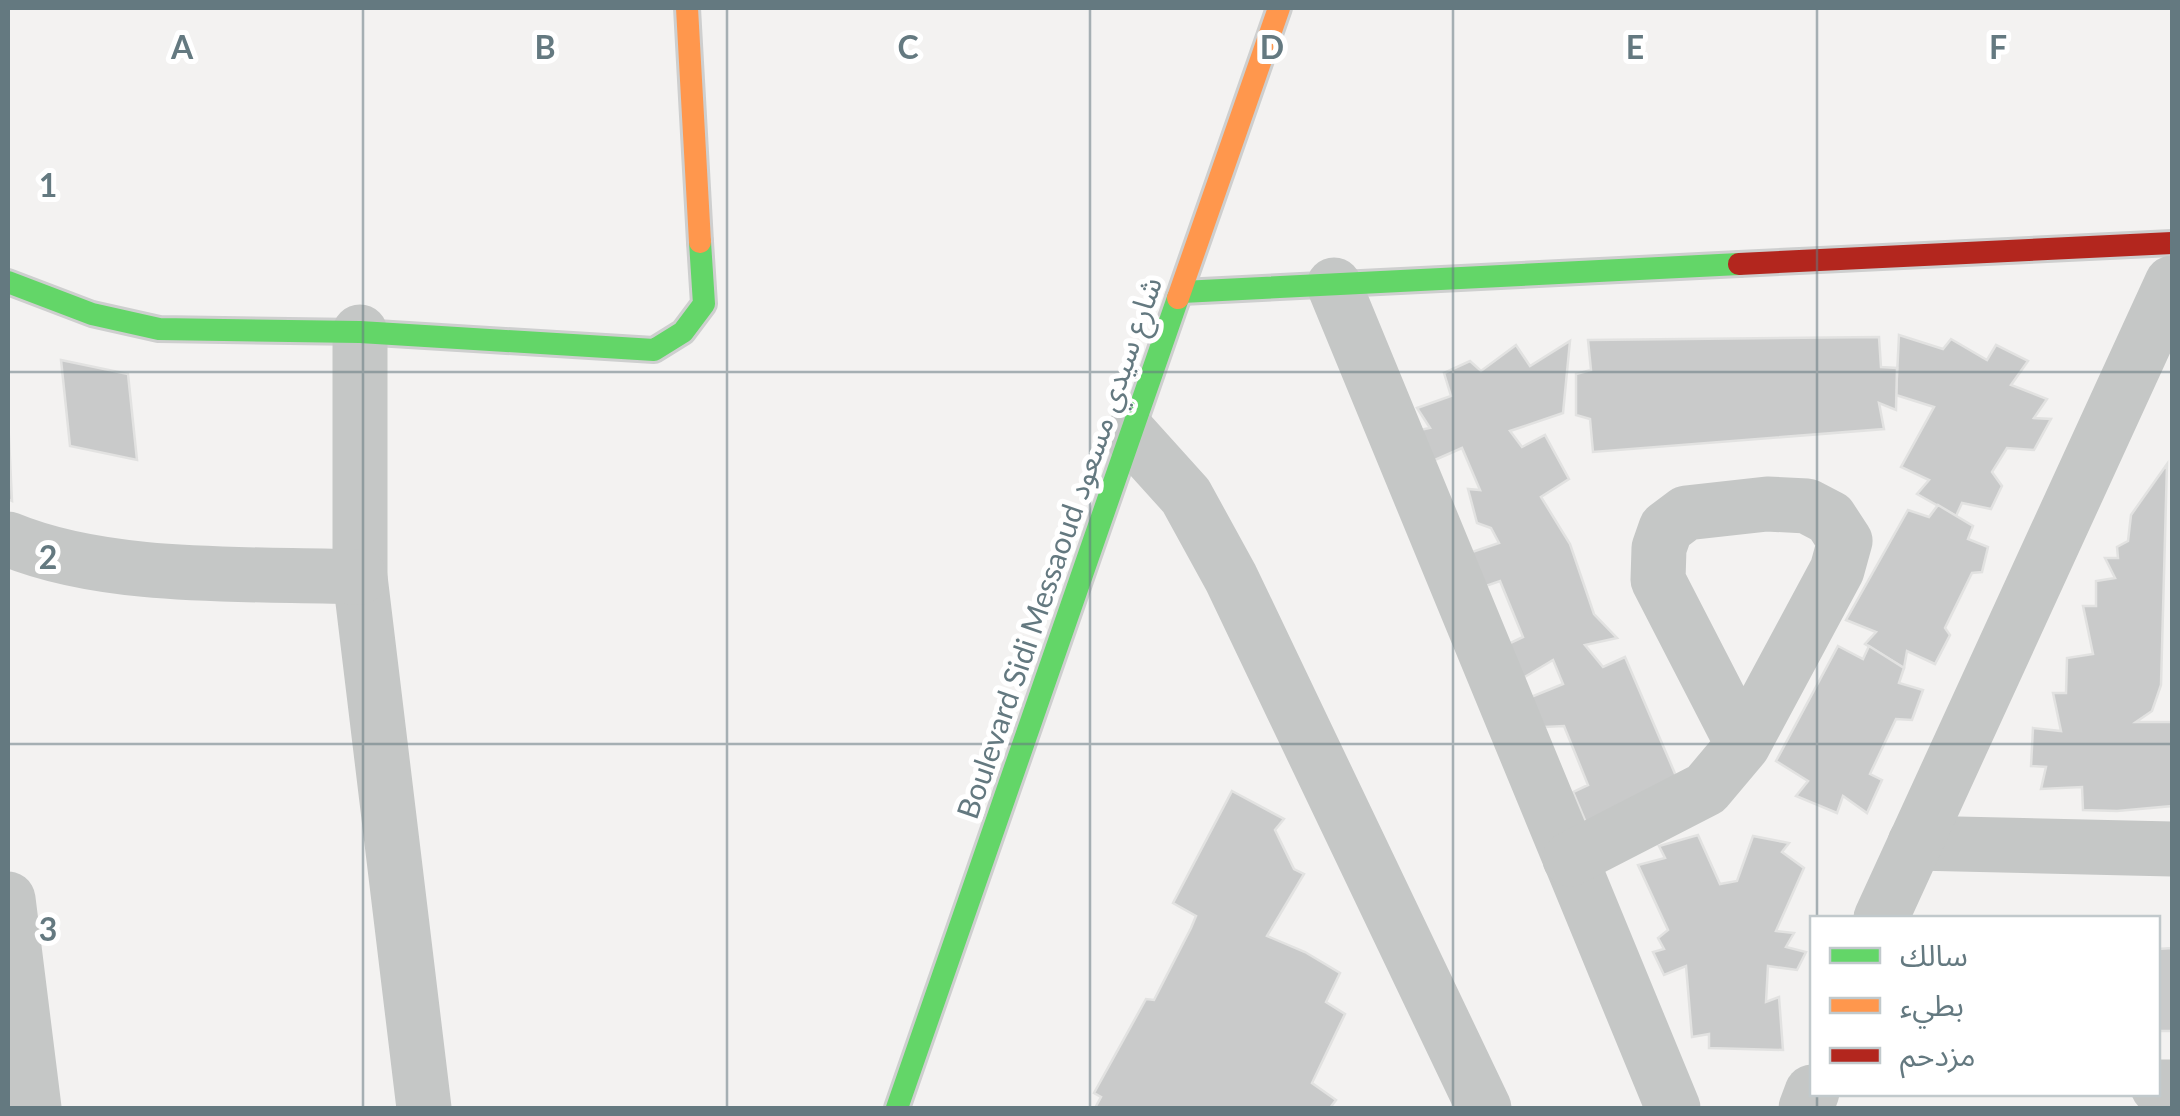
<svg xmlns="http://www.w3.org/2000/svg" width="2180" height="1116" font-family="Lato,'Noto Sans Arabic',sans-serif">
<rect width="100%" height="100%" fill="#f3f2f1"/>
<!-- building -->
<g fill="#c9caca" stroke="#e2e2e1" stroke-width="2.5">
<path d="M1899 335 1943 349 1951 339 1987 360 1996 345 2028 361 2011 385 2047 399 2034 418 2051 419 2034 450 2007 448 1992 472 2002 486 1991 509 1962 503 1956 516 1917 494 1929 480 1901 467 1934 407 1896 395Z"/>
<path d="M1879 337 1881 367 1897 368 1896 410 1879 403 1884 429 1593 452 1590 419 1576 415V374L1591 370 1588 340Z"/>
<path d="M1570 341 1563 413 1510 431 1522 447 1545 435 1569 479 1541 497 1570 544 1594 614 1617 638 1585 645 1603 667 1625 657 1676 776 1587 825 1573 792 1588 785 1564 726 1544 727 1531 697 1563 684 1553 660 1523 678 1508 644 1523 637 1500 581 1483 587 1469 553 1499 543 1491 528 1477 523 1468 489 1480 490 1462 448 1428 463 1415 431 1430 428 1417 408 1451 396 1444 373 1470 361 1481 371 1516 345 1530 366Z"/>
<path d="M61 360 128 374 137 460 70 446Z"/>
<path d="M8 417 12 501 8 499Z"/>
<path d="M2167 464 2161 685 2152 711 2136 722H2172V806L2117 811 2083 810 2082 787 2041 789 2046 767 2031 766 2033 728 2061 731 2053 693H2066L2067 658 2093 654 2083 606H2096V581L2115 578 2105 558H2118L2117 547 2128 541 2131 515Z"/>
<path d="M1938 505 1973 526 1968 539 1988 547 1982 572 1972 573 1945 628 1950 635 1935 664 1907 651 1904 668 1865 644 1876 632 1846 620 1908 510 1929 517Z"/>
<path d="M1838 646 1863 659 1869 646 1904 668 1899 683 1923 690 1912 720 1896 719 1870 774 1882 780 1867 813 1843 796 1837 813 1796 796 1808 781 1776 761Z"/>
<path d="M1232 791 1284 819 1275 830 1294 869 1304 874 1267 936 1305 952 1340 973 1326 1002 1345 1014 1312 1083 1336 1100 1330 1108H1095L1101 1097 1094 1093 1146 999 1154 1000 1191 928 1196 916 1173 903Z"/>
<path d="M1698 835 1720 884 1737 881 1753 836 1789 843 1782 852 1804 868 1776 931 1794 933 1786 947 1806 952 1797 970 1768 966 1766 1002 1779 997 1783 1050 1709 1048V1034L1692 1037 1686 966 1664 975 1653 952 1664 949 1658 938 1668 930 1638 865 1665 858 1659 846Z"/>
<path d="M2172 948V1031H2158V949Z"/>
</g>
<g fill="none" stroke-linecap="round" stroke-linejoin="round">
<!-- fast casing -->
<g stroke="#cecfcf" stroke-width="28">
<g id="fast">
<path d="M8 282 92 314 159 329 360 332 654 350 683 332 704 304 700 242"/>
<path d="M1182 292 1739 264"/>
<path d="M897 1108 1178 298"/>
</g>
</g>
<!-- slow casing -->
<g stroke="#cecfcf" stroke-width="28">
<g id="slow">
<path d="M687 8 700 242"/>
<path d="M1178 298 1279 8"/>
</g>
</g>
<!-- jam casing -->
<g stroke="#cecfcf" stroke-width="28">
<path id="jam" d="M1739 264 2172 243"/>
</g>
<!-- street -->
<g stroke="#c5c7c6" stroke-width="55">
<path d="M1334 285 1673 1108"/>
<path d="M360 332V577L424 1108"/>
<path d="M1131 435 1186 496 1231 578 1484 1108"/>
<path d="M8 539C109 581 250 573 360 577"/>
<path d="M1915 843 2172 849"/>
<path d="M1570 859 1706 789 1743 745 1837 570 1845 541 1830 518 1807 506 1767 504 1686 513 1666 528 1659 548 1658 580 1743 745"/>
<path d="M8 899 34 1108"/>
<path d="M1881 918 2172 283"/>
<path d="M2158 1087H2172"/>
<path d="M1806 1108 1812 1092"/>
</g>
<!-- fast -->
<use href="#fast" stroke="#63d668" stroke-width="22"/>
<!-- slow -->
<use href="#slow" stroke="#ff974d" stroke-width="22"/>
<!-- jam -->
<use href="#jam" stroke="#b3261e" stroke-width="22"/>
</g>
<!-- grid -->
<path fill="none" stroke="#647980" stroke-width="2.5" stroke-opacity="0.55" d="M363 8V1108M727 8V1108M1090 8V1108M1453 8V1108M1817 8V918M8 372H2172M8 744H2172M1817 1094V1108"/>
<g text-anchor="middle" stroke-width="10" stroke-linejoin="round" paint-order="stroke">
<!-- street labels -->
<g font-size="30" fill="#647980" stroke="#fff">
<text transform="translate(1060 548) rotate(-71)" y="10">Boulevard Sidi Messaoud شارع سيدي مسعود</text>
</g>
</g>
<g font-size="32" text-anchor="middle" font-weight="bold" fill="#647980" stroke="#fff" stroke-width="10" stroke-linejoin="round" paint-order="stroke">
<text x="182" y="59">A</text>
<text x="545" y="59">B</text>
<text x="908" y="59">C</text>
<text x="1272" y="59">D</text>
<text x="1635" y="59">E</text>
<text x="1998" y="59">F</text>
<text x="48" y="197">1</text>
<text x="48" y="569">2</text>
<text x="48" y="941">3</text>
</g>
<!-- border -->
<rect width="2180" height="1116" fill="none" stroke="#647980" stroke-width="20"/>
<!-- legend -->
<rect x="1810" y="916" width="350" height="180" fill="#ffffff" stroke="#c1c9cc" stroke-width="2.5"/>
<rect x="1830" y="948" width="50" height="15" fill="#63d668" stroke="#c1c9cc" stroke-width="2.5"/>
<text x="1900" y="966" font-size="30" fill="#647980">سالك</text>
<rect x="1830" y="998" width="50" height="15" fill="#ff974d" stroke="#c1c9cc" stroke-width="2.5"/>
<text x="1900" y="1016" font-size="30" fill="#647980">بطيء</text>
<rect x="1830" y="1048" width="50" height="15" fill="#b3261e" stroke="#c1c9cc" stroke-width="2.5"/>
<text x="1900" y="1066" font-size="30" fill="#647980">مزدحم</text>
</svg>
